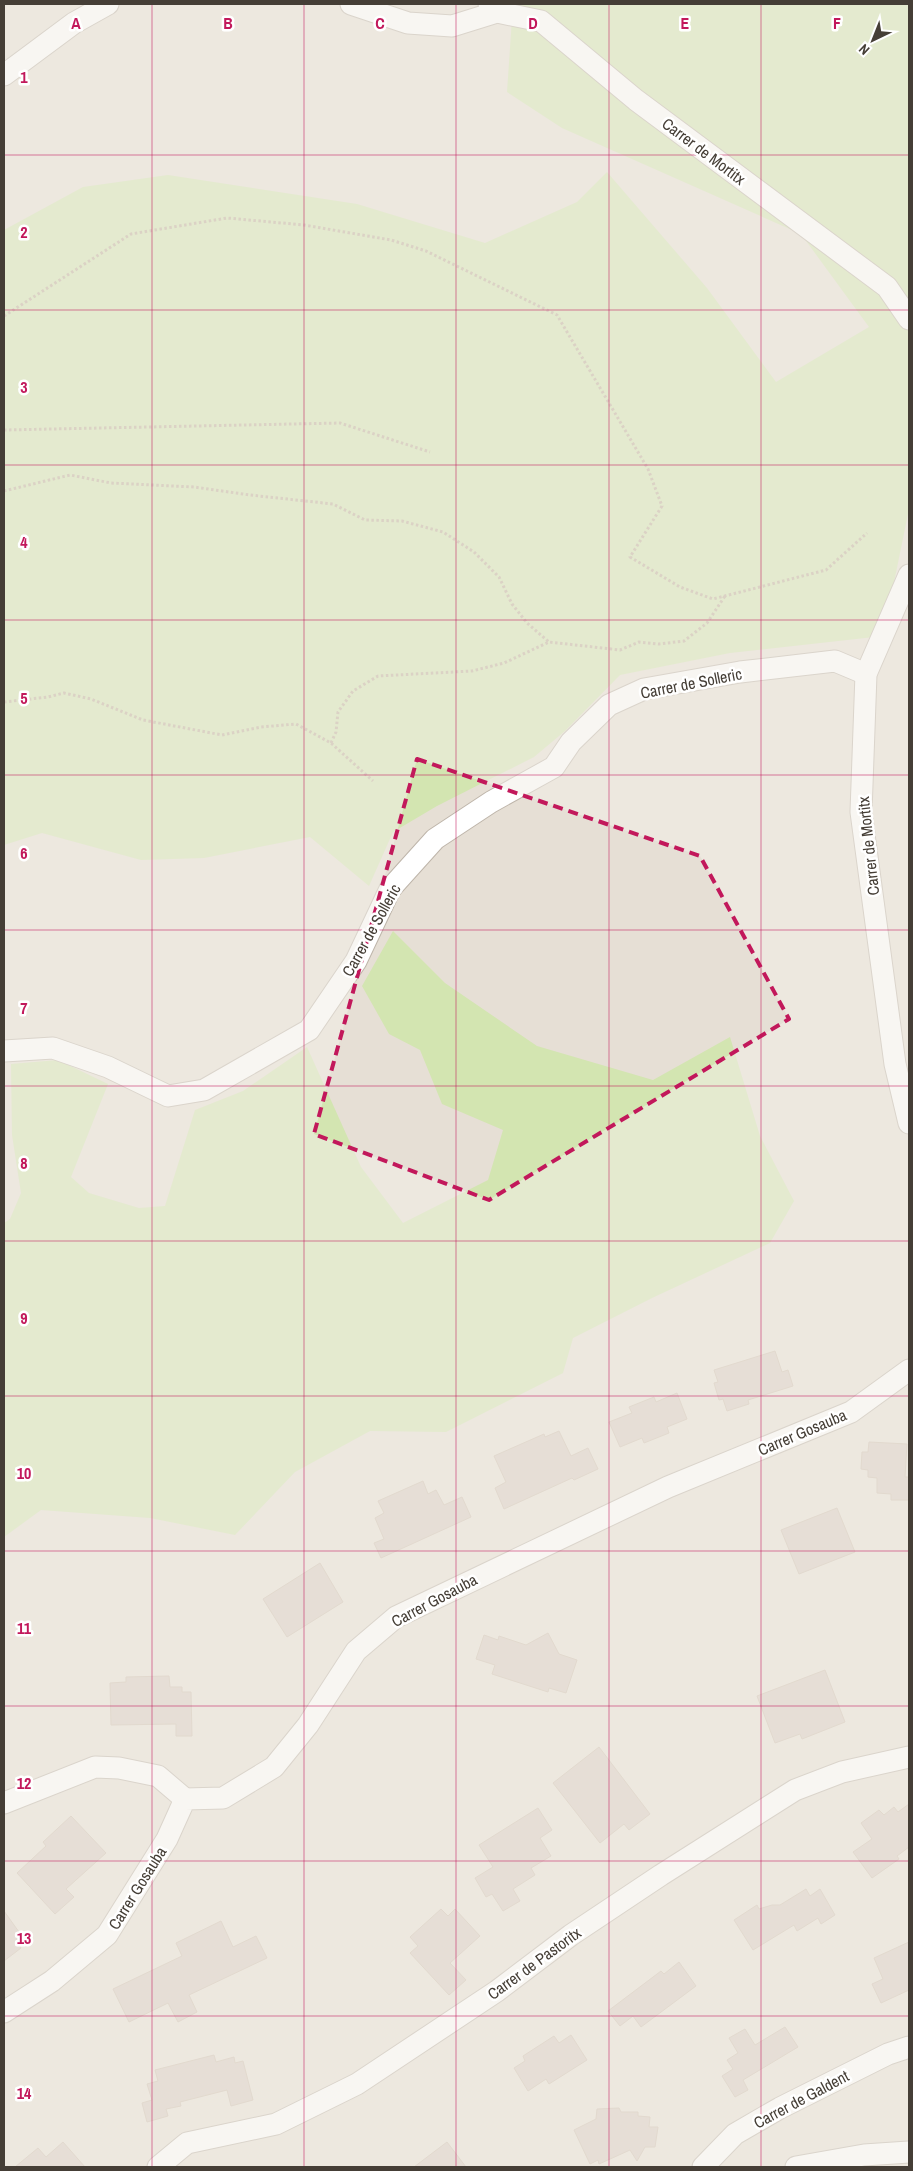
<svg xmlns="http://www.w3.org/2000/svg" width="913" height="2171" font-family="'Archivo Narrow',sans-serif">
<rect width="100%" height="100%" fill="#f3eee7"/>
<!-- residential -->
<rect fill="#e6dfd5" x="4" y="4" width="905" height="2163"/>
<!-- green -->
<g fill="#d3e5b1">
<path d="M513 4H909V509L883 636 730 653 620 675 565 731 534 757 437 806 393 832 369 886 310 837 204 858 141 860 42 833 4 845V230L83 187 168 175 357 204 485 243 577 202 607 172 707 288 776 382 869 327 801 234 562 128 507 92Z"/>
<path d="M393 931 445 983 537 1046 653 1080 730 1037 760 1136 794 1201 770 1243 652 1298 573 1338 563 1373 446 1432 370 1431 295 1472 235 1535 150 1518 41 1510 4 1537V1223L10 1219 21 1193 12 1135 11 1064 58 1060 108 1084 71 1177 89 1193 139 1208 165 1206 195 1110 243 1091 307 1047 361 1167 403 1223 488 1180 503 1130 442 1104 420 1050 389 1034 362 986Z"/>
</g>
<!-- building -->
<g fill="#d7cbc0" stroke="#cebfb0">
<path d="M775 1351 782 1372 788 1370 793 1386 748 1400 749 1404 727 1411 723 1399 719 1400 714 1383 718 1382 714 1370Z"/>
<path d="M677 1393 687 1419 667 1427 669 1433 644 1443 642 1438 620 1447 609 1422 632 1413 629 1407 654 1397 656 1402Z"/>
<path d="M559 1431 571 1456 588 1448 598 1469 574 1480 572 1478 504 1509 495 1488 506 1482 494 1456 544 1434 545 1437Z"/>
<path d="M869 1442 907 1444 905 1477H909V1500H891V1494L877 1493V1478L868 1477V1470L861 1469 862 1452H868Z"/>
<path d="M423 1481 428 1494 436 1490 444 1505 462 1497 471 1517 381 1558 374 1543 384 1539 375 1518 384 1513 378 1501Z"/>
<path d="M837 1508 855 1552 799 1574 781 1530Z"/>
<path d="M320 1563 343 1602 287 1637 263 1599Z"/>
<path d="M548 1633 559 1654 577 1660 566 1693 549 1688 548 1692 492 1674 495 1665 476 1659 484 1635 498 1640 499 1636 526 1645Z"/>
<path d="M825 1670 845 1722 802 1739 800 1734 775 1743 757 1696Z"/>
<path d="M169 1676 170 1687H182V1692H191L192 1736H176V1724L111 1725 110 1683 126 1682V1677Z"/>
<path d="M599 1747 650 1814 629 1830 624 1824 600 1843 553 1783Z"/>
<path d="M909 1804V1847L897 1856 899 1859 872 1878 853 1852 872 1839 861 1823 879 1810 884 1815 894 1807 898 1812Z"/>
<path d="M538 1808 552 1830 540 1838 551 1856 531 1868 535 1875 513 1889 520 1901 503 1911 492 1894 486 1897 475 1878 493 1867 479 1845Z"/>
<path d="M71 1816 106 1853 66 1889 74 1897 55 1914 17 1873 46 1846 43 1842Z"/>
<path d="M806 1889 810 1896 820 1889 835 1915 821 1924 818 1918 797 1931 794 1925 753 1950 734 1920 757 1905 759 1909 772 1905H780Z"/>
<path d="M441 1909 448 1916 455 1909 480 1936 450 1963 466 1980 449 1995 410 1953 418 1946 410 1937Z"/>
<path d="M4 1911 24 1939 18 1943 21 1948 4 1961Z"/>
<path d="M221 1921 233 1947 256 1936 267 1958 189 1995 197 2012 178 2022 168 2003 129 2022 113 1989 182 1956 176 1943Z"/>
<path d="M909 1942V1990L881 2003 872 1984 883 1979 874 1958Z"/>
<path d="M679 1962 696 1986 641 2027 633 2016 620 2026 608 2011 661 1971 664 1974Z"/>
<path d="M785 2027 798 2047 743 2080 748 2090 735 2097 722 2076 733 2069 727 2060 738 2053 729 2038 745 2029 755 2045Z"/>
<path d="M571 2035 587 2060 549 2084 546 2079 528 2091 514 2068 525 2061 523 2056 554 2036 559 2043Z"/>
<path d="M214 2055 216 2062 234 2057 235 2063 243 2061 253 2100 231 2106 227 2090 180 2102 181 2106 166 2109 168 2116 147 2122 142 2103 152 2100 147 2084 158 2081 155 2070Z"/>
<path d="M619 2108 621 2112H638V2116L650 2117 649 2127H658L655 2147H645L637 2161 630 2150 599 2164 598 2160 590 2164 574 2130 596 2119 597 2109Z"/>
<path d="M63 2142 85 2167H15L38 2148 46 2157Z"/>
<path d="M447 2142 466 2167H414Z"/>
</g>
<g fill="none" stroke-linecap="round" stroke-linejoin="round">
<!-- minor casing -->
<g stroke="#beb5aa" stroke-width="23">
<g id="minor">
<path d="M351 4 408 23 452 26 497 12"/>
<path d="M489 4 497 12 541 21 636 100 887 287 909 319"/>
<path d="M4 75 74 23 108 4"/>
<path d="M909 575 866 674 861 812 895 1064 909 1123"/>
<path d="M4 1051 53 1048 108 1067 168 1096 204 1090 309 1030 356 961 390 889 435 839 491 802 554 767 571 742 609 705 644 689 740 672 835 661 866 674"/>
<path d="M4 1803 95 1767 119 1768 158 1776 185 1799"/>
<path d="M4 2012 52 1981 107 1935 167 1839 185 1799 223 1798 274 1767 308 1725 356 1651 396 1617 668 1487 851 1412 909 1370"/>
<path d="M158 2167 187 2143 276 2124 357 2084 497 1991 571 1935 661 1875 795 1790 842 1772 909 1757"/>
<path d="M703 2167 735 2134 780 2108 888 2054 909 2047"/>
<path d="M796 2167 864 2155 909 2152"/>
</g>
</g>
<!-- path -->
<g stroke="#bfaf9c" stroke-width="3" stroke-dasharray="2.5 2.5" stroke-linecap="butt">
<path d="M4 316 131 234 227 218 304 225 391 240 426 251 557 315 648 469 662 506 630 557 680 587 713 599 826 570 867 533"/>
<path d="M4 430 340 423 430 452"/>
<path d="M4 491 70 475 111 483 194 487 250 495 333 504 365 520 402 521 443 532 474 552 499 577 512 604 527 623 549 642"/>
<path d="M4 702 48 697 64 693 91 699 143 720 222 735 261 727 296 724 331 743 373 781"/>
<path d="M331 743 336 732 338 712 353 691 378 676 472 671 504 663 549 642 620 650 639 642 659 644 684 641 707 623 725 596"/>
</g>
<!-- minor -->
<use href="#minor" stroke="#fff" stroke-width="21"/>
</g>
<!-- marked area -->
<path d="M0 0H913V2171H0ZM417 759 700 856 789 1019 489 1200 314 1134Z" fill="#f3eee7" fill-opacity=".55" fill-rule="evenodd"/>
<path fill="none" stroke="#c2185b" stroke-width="4" stroke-dasharray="10 6" stroke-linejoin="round" d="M417 759 700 856 789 1019 489 1200 314 1134Z"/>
<!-- grid -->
<path fill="none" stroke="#c2185b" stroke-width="1" stroke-opacity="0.55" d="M152 4V2167M304 4V2167M456 4V2167M609 4V2167M761 4V2167M4 155H909M4 310H909M4 465H909M4 620H909M4 775H909M4 930H909M4 1086H909M4 1241H909M4 1396H909M4 1551H909M4 1706H909M4 1861H909M4 2016H909"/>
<g text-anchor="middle" stroke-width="5" stroke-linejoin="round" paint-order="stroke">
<!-- street labels -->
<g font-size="16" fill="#453e36" stroke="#fff">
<text transform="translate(704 151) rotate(37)" y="6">Carrer de Mortitx</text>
<text transform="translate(691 683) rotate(-11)" y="6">Carrer de Solleric</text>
<text transform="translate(868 846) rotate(-96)" y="6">Carrer de Mortitx</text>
<text transform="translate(371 930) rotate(-61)" y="6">Carrer de Solleric</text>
<text transform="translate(802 1432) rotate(-23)" y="6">Carrer Gosauba</text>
<text transform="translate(434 1600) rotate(-28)" y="6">Carrer Gosauba</text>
<text transform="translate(137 1888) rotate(-58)" y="6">Carrer Gosauba</text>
<text transform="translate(534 1963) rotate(-36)" y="6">Carrer de Pastoritx</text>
<text transform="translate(801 2099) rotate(-28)" y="6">Carrer de Galdent</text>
</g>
</g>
<g font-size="16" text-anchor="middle" font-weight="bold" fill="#c2185b" stroke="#fff" stroke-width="5" stroke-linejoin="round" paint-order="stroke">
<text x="76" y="29">A</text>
<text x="228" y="29">B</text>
<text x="380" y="29">C</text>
<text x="533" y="29">D</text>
<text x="685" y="29">E</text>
<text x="837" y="29">F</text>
<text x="24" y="83">1</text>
<text x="24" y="238">2</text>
<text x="24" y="393">3</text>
<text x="24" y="548">4</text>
<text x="24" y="704">5</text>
<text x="24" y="859">6</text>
<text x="24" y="1014">7</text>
<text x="24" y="1169">8</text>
<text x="24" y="1324">9</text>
<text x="24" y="1479">10</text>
<text x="24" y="1634">11</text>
<text x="24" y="1789">12</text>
<text x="24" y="1944">13</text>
<text x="24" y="2099">14</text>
</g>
<!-- border -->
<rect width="913" height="2171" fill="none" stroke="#453e36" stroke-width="10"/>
<!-- north arrow -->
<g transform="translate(873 40) rotate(223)" stroke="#ffffff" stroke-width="4" paint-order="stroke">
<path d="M0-4L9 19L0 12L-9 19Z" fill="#453e36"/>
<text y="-8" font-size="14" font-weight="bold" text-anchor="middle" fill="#453e36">N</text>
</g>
</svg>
